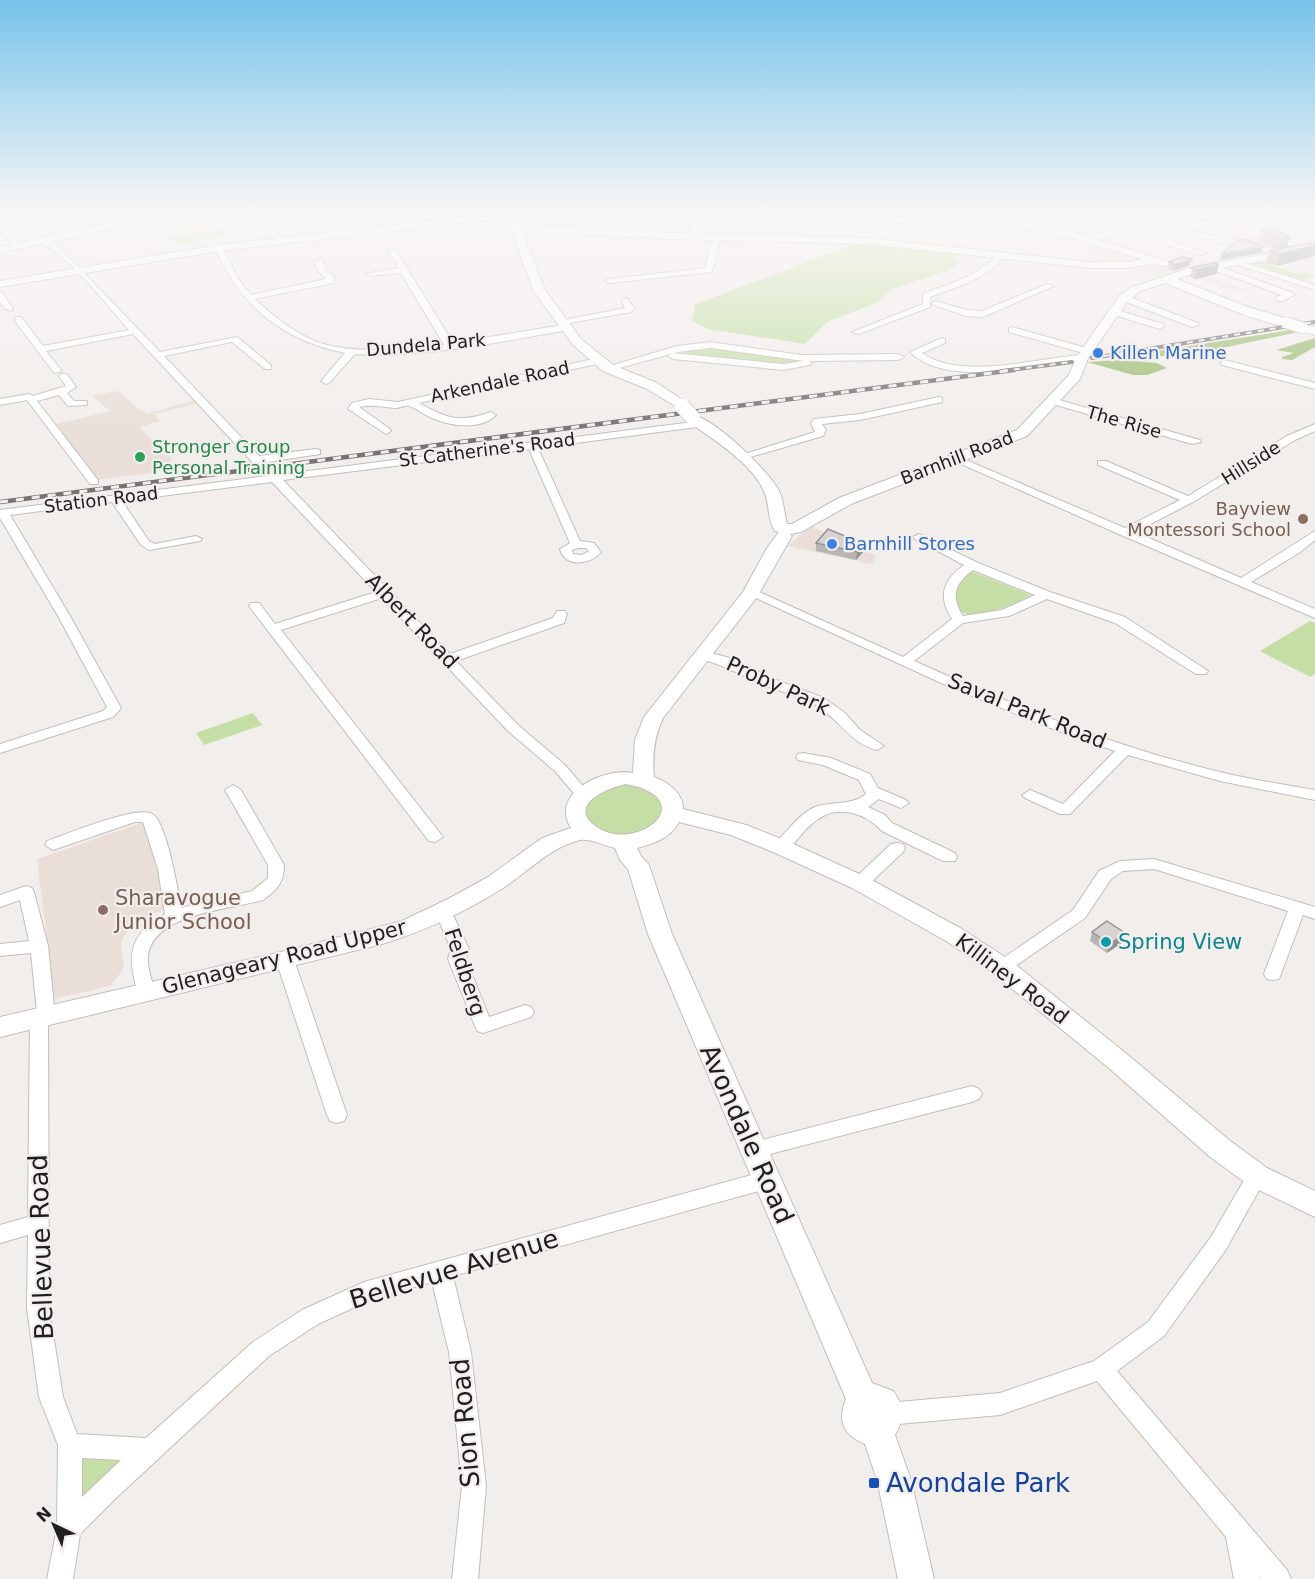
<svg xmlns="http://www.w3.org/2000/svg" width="1315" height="1579" font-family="'DejaVu Sans',sans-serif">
<rect width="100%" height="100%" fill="#f1eeeb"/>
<!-- built -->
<g fill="#e9dfd8">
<path d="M1236 229 1291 247 1315 242V255L1311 256 1315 258V262L1281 251 1276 252 1219 230Z"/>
<path d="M1105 246 1140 258 1123 263 1096 264 1103 258 1084 254Z"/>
<path d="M1177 260 1217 273 1206 277 1247 290 1239 292 1187 276 1170 280 1134 270 1146 264 1162 266Z"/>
<path d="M119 391 140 411H143L147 414 194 400 197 404 154 414 160 421 139 427 173 460 169 461 174 466 158 469V472L97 480 57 424 110 411 92 396Z"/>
<path d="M810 526 877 556 871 564 788 546Z"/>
<path d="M144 822 167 908 145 918 127 932 121 941 124 965 122 971 110 986 54 999 37 859Z"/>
</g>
<!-- green -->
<g fill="#c5dea5">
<path d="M222 229 229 236 175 244 169 237Z"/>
<path d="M860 242 959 251 953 260 962 261 946 271 892 289 876 303 827 322 805 344 708 329 692 321 695 307 693 305Z"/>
<path d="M1260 261 1297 274 1308 272 1315 277 1297 281 1247 264Z"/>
<path d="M706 346 796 359V362L782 364 690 356 682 351Z"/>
<path d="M971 571 1031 595C1018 603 964 628 955 605 953 599 955 588 956 581Z"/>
<path d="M1310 621 1315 623V674L1310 677 1260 651Z"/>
<path d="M253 713 262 725 204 745 196 733Z"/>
<path d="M626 784 648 788 668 808 650 833 606 835 586 819C584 794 605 787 626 784Z"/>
<path d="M83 1455 124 1459 79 1504 81 1459Z"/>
</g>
<!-- forest -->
<g fill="#9cbb72">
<path d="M1297 329 1303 331 1208 351 1144 358 1120 357Z"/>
<path d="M1315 338V347L1292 360 1282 359V357L1294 353 1276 350Z"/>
<path d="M1120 360 1157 363 1167 368 1147 375H1133L1087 362Z"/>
</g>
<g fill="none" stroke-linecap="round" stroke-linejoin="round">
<!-- street casing -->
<g stroke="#c1bebb" stroke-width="2">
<g id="street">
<path d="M60 215H68L85 230V234H79Z"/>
<path d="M247 215H255L284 238V242H278Z"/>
<path d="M790 215H799L790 221 772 223 771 238 764 240 765 219Z"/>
<path d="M875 215 919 220 945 215C927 229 894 226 875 215Z"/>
<path d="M1007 215H1017L1004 222 997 220Z"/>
<path d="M1111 215C1122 215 1134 221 1146 221 1156 220 1165 215 1175 215L1148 225 1177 233 1174 242 1207 253 1203 255 1168 246 1165 240 1169 236 1140 227 1087 242V238L1138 223Z"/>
<path d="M1208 215H1217L1222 218 1192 230 1223 239 1250 240 1282 254 1275 256 1246 244 1222 243 1179 230 1211 218Z"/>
<path d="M1292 215H1302L1315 219V224Z"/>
<path d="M691 221 698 223V237L694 239 690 237Z"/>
<path d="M0 223 20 244V248H14L0 230Z"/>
<path d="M717 235 721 237 712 272 609 283 605 281 609 279 705 268 713 237Z"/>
<path d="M40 238H46L56 244 160 352 237 337 271 365V369H265L232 342 164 356 259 456 316 449 320 450V454L254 464 133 334 46 351 62 371 54 373 15 321V317H21L43 346 129 330C102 300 75 262 40 242Z"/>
<path d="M219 246 223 248 238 279 251 295 326 279 317 270 315 261 322 259 325 269 335 278 333 283 255 299C273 316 297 335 320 343 359 355 405 349 444 345L401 273 369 276 365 274 399 268 389 252 393 250 397 252 453 343 568 324 572 327 568 330C498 342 426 358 355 354L329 383 326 384 321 381 345 353C283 341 240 306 215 248Z"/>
<path d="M998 253 1005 255C986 280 958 286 930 297V307L859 334 852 332 923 304V294C950 283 979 277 998 253Z"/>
<path d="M1235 260 1315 285V290L1235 264Z"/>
<path d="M1211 264 1293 293 1294 295 1282 301H1276V297L1282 295 1208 268 1207 266Z"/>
<path d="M1047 284 1054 286 983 317 966 316 931 304 935 301 967 310 982 311Z"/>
<path d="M0 292 3 293 13 309 12 311 5 309 0 302Z"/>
<path d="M1124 295 1198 323 1199 325 1192 327 1121 300 1120 298Z"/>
<path d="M626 298 634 307 632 312 563 324 559 321 625 308 622 301Z"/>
<path d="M1114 309 1163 324 1164 326 1160 329 1111 314 1110 312Z"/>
<path d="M1012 327 1090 349 1092 351 1087 354 1009 332V328Z"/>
<path d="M942 338 945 339V343L922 353C962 381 1036 358 1082 355L1087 358 1082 361C1035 364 947 389 910 352Z"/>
<path d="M711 342 801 355 899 354 904 357 899 360 809 361 812 363 810 365 783 370 673 359 668 356 673 353 783 364 804 361 711 348 678 352 608 371 603 368 677 346Z"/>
<path d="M598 358 601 359V363L419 403C447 419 460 423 491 412L496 415C481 431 448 426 430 417 423 414 416 408 409 406 405 405 400 408 396 408 383 407 372 404 359 407L390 429 391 431 386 434 348 409 352 403 369 399 398 402Z"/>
<path d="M1225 360 1315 383V389L1222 365 1220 363Z"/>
<path d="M61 374H67L76 387 67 393 74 401H87V405L68 406 59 395 37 401 98 480V484H90L27 400 0 405V399L29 394 33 396 66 386 59 376Z"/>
<path d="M939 397 942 398V402L860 420 822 424 826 430 823 436 740 460 735 457 815 432 811 423 814 419 860 414Z"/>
<path d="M1052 398 1200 440 1201 442 1192 444 1049 403 1047 401Z"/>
<path d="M701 421 706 424 705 426 538 448 580 541 594 543 601 552C590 565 565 568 560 549L570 543 529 449 283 480 450 654 553 618 557 611H565L567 614 564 623 456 661 518 725 565 765 587 791 590 794 587 797H577L555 771 508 731 382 598 281 630 443 837 435 842 429 841 249 606 251 603H259L275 624 376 592 272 482 122 501 149 541 155 544 196 536 202 539 200 541 149 550 141 545 112 502 10 515 70 616 121 708 113 717 0 753V744L103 711 107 707 58 616 0 518V510L267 476 265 473 270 470 277 475ZM578 548H586L589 551 582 555 573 554 572 550Z"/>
<path d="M1315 424V431L1295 440 1193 502 1135 532 1241 578 1315 531V540L1299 553 1251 582 1315 609V618L1121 535 950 459 951 457H959L1125 528 1180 500 1098 465V461H1106L1188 496 1287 436Z"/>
<path d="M919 534 976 562 1050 592 1125 617 1208 671 1206 674H1196L1115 623 1047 599 1009 616 963 623 914 661C1004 701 1094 739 1189 764 1230 776 1273 783 1315 790V800L1220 781 1128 755 1070 814H1060L1025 798 1022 795 1030 790 1063 804 1115 751 1053 729 950 687 745 593 751 589 755 590 903 657 952 619C938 597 942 581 964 565L915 539 913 537ZM973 570 1035 595 1002 610 963 616C950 596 955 583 973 570Z"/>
<path d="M703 651 734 659 774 679 824 698 845 713 860 730 884 746 877 750C850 744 838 717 814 704 800 696 782 692 767 686 742 676 725 665 698 658L696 655Z"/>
<path d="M803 753 831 758 870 774 878 788 906 800 909 803 901 808 879 799 868 807 885 815 892 823 955 853 957 857 955 861H943L882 831C866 813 837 804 817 820 805 828 797 841 787 851H775L773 847 775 843C788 831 799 814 815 807 832 801 852 806 866 794L859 780 823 765 798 760 796 757 798 754Z"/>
<path d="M233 785 241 790 284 865C284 882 277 890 263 900 232 909 159 913 149 951 145 963 152 980 155 992L152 997 146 999 140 997C136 991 136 985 134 978 127 946 137 930 165 914L158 869 143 822H135L53 850 45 845 47 841C65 835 141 803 154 815 167 827 178 889 181 908L252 891 268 878V865L225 790Z"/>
<path d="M897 843 903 844 905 848 903 852 866 887H854L852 883 854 879 891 844Z"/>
<path d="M1154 859 1315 907V919L1303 915 1279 979 1273 980 1267 979 1264 974 1288 911 1154 869 1123 871 1111 879 1085 918 1008 971 1002 973 996 971 993 967 996 963 1073 910 1099 871 1120 861Z"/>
<path d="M26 886 32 888 34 892 48 946 55 1017 52 1022 48 1023 49 1308 63 1397 77 1434 146 1438 253 1342 302 1310 364 1282 766 1171 773 1174 776 1180 773 1186 766 1189 453 1276 471 1352 486 1486 478 1579H452L462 1486 449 1352 432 1282 375 1298 318 1324 269 1356 116 1498 80 1534 73 1579H47L57 1528 58 1445 39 1397 27 1308 28 1235 0 1243V1225L28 1217 30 1018 37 1012 31 953 0 956V944L29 941 20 900 0 907V895ZM82 1458 121 1460 82 1497Z"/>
<path d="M443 905 449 907 451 911 469 949 466 959 489 1017 525 1005 531 1007 534 1012 531 1017 483 1033 477 1031 448 959 451 949 435 911 437 907Z"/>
<path d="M285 954 291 956 294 960 347 1115 344 1121 337 1123 330 1121 327 1115 276 960 279 956Z"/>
<path d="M972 1086 979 1089 982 1094 979 1099 972 1102 754 1158 747 1156 744 1150 747 1144 754 1142Z"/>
<path d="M1257 1167 1264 1170 1267 1176 1225 1251 1164 1336 1117 1371 1287 1570 1291 1579H1261L1259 1576 1260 1579H1234L1226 1537 1097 1381 1000 1415 887 1425 879 1422 875 1414 879 1406 887 1403 1000 1393 1094 1361 1148 1322 1211 1237 1250 1170Z"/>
</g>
</g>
<!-- secondary casing -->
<g stroke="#c1bebb" stroke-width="2">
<g id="secondary">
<path d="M146 215H164L159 218 0 253V247Z"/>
<path d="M480 215H516L520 224 670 233 868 238 1090 262H1129L1142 259 1067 237 975 218 970 215H989L1069 231 1173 263 1167 266 1150 264 1129 268H1090L868 244 670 239 522 231 545 290 581 339 613 365 657 383 687 403 689 406 682 410 647 389 603 371 573 345 533 290 507 218 219 251 0 287V281L219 245Z"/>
<path d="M1315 246V252L1198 272 1177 279 1245 306 1291 320V326C1273 330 1188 292 1166 283L1140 291 1128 301 1088 358 1080 379 1027 436 851 504 801 532 790 534 792 536 757 597 663 718C654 737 652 756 654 777 668 782 683 793 683 809L746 825 789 842 868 878 962 929 1011 961 1128 1055 1229 1140 1267 1168 1315 1191V1217L1247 1184 1209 1156 1110 1069 993 973 946 941 852 888 773 852 731 835 679 822C669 839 655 843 637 848L641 856 649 865 672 934 872 1383 893 1391C905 1406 904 1419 895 1435L911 1480 934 1579H898L877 1480 865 1444C843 1435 837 1421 846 1399L648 934 628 869 620 860 615 848C606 846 589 838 580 840 550 847 528 872 503 888 465 912 425 931 382 944L0 1037V1017L285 951 402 921 450 898 488 877 542 838 571 828C549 793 604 767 633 773L635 740 644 717 743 592 767 548 779 532 775 531C767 519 770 504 764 491 750 461 714 441 688 421L686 418 688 415C707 410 771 473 779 491 784 501 784 513 787 524H792L839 498 1017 430 1069 375 1076 358 1110 309 1120 295 1132 287 1196 266ZM626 784C703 799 639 853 598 828 565 807 605 788 626 784Z"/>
<path d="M1303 324 1315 327V335L1299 331 1297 328Z"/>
</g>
</g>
<!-- street -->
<use href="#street" fill="#fff" fill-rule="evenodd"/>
<!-- secondary -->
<use href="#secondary" fill="#fff" fill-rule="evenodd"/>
<!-- rail-far1 casing -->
<g stroke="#767472" stroke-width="4">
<g id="rail-far1">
<path d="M1092 358 1315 322"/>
<path d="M1002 371 1072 362"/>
</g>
</g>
<!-- rail casing -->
<g stroke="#767472" stroke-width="4.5">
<path id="rail" d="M0 502 1014 370"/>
</g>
<!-- rail-far1 -->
<use href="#rail-far1" stroke="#f1eeeb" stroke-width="2" stroke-dasharray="6" stroke-linecap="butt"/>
<!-- rail -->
<use href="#rail" stroke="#f1eeeb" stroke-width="3" stroke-dasharray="8" stroke-linecap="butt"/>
<!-- street-bridge casing -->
<g stroke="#c1bebb" stroke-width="12" stroke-linecap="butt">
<path id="street-bridge" d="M258 462 267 471"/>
</g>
<!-- secondary-bridge-far1 casing -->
<g stroke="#c1bebb" stroke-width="13" stroke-linecap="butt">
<path id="secondary-bridge-far1" d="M1287 323 1303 328"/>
</g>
<!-- secondary-bridge casing -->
<g stroke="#c1bebb" stroke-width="16" stroke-linecap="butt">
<path id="secondary-bridge" d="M682 406 693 418"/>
</g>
<!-- street-bridge -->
<use href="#street-bridge" stroke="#fff" stroke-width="10"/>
<!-- secondary-bridge-far1 -->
<use href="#secondary-bridge-far1" stroke="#fff" stroke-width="11"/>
<!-- secondary-bridge -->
<use href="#secondary-bridge" stroke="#fff" stroke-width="15"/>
</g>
<!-- wall -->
<g fill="#b9b5b4">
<path d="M1262 229 1290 236 1287 248 1315 242V256L1277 266 1266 263 1269 251 1278 250 1258 241Z"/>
<path d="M1169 262 1190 265 1173 271 1167 269Z"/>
<path d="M1192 268 1217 274 1195 279 1190 277Z"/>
<path d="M816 543 863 552 856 560 816 551Z"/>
<path d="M1092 932 1125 933 1123 942 1107 953 1090 941Z"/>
</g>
<!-- shaded-wall -->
<g fill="#969492">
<path d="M114 215H137L115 219Z"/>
<path d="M1290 236 1287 248 1278 250 1282 238Z"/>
<path d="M1315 246V256L1277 266 1280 254Z"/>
<path d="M1263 247 1261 253 1220 260 1222 254Z"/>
<path d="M1192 259 1190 265 1173 271 1175 265Z"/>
<path d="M1219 264 1217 274 1195 279 1197 270Z"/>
<path d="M864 544 863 552 856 560 857 552Z"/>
<path d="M1125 933 1123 942 1107 953 1110 944Z"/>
</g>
<!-- building -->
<g fill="#d7d3d1" stroke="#969492" stroke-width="1.5">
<path d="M1270 228 1290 236 1282 238 1262 229Z"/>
<path d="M1238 240H1247L1263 247 1222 254Z"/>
<path d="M1315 242V246L1280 254 1269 251Z"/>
<path d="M1182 257 1192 259 1175 265 1169 262Z"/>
<path d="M1214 263 1219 264 1197 270 1192 268Z"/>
<path d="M828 529 864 544 857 552 816 543Z"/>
<path d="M1107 921 1125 933 1110 944 1092 932Z"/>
</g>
<!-- sky -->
<linearGradient id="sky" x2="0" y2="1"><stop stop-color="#77c3ea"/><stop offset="0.49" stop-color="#f9f7f6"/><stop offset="1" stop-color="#f9f7f6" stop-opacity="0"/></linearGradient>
<rect width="1315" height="436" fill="url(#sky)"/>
<!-- markers -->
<g fill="#3f7fe0" stroke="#f1eeeb" stroke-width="2">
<circle cx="1098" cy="353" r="6"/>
<circle cx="832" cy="544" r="6"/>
</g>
<circle fill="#2e9e5b" stroke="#f1eeeb" stroke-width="2" cx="140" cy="457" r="6"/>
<g fill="#8d6e63" stroke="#f1eeeb" stroke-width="2">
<circle cx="1303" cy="519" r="6"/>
<circle cx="103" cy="910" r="6"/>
</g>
<circle fill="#0f9aa8" stroke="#f1eeeb" stroke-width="2" cx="1106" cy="942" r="6"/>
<rect fill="#1a4fb4" stroke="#f1eeeb" stroke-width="2" x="868" y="1477" width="12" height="12" rx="3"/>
<g text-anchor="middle" stroke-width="4.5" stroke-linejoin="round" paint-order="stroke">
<!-- far-street labels -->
<g font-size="18" fill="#201f1e" stroke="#f1eeeb">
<text transform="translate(426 345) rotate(-5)" y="6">Dundela Park</text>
<text transform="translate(500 382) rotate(-12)" y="6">Arkendale Road</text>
<text transform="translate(1124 422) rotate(16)" y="6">The Rise</text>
<text transform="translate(487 450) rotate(-7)" y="6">St Catherine's Road</text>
<text transform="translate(957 458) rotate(-21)" y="6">Barnhill Road</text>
<text transform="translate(1251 463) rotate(-32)" y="6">Hillside</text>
<text transform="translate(101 500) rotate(-7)" y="6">Station Road</text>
</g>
<!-- far-shop labels -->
<g font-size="18" fill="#366cbe" stroke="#f1eeeb" text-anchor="start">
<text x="1110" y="359">Killen Marine</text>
<text x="844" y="550">Barnhill Stores</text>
</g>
<!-- far-leisure labels -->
<g font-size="18" fill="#27864d" stroke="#f1eeeb" text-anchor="start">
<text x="152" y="453">Stronger Group<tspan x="152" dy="21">Personal Training</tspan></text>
</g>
<!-- far-education labels -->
<g font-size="18" fill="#785e54" stroke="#f1eeeb" text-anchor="end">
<text x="1291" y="515">Bayview<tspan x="1291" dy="21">Montessori School</tspan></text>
</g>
<!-- street labels -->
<g font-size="21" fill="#201f1e" stroke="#f1eeeb">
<text transform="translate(412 621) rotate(46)" y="7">Albert Road</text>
<text transform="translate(778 686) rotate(25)" y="7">Proby Park</text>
<text transform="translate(1027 711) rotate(22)" y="7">Saval Park Road</text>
<text transform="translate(284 957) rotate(-14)" y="7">Glenageary Road Upper</text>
<text transform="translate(465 972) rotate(72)" y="7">Feldberg</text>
<text transform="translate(1012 979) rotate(37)" y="7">Killiney Road</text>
</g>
<!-- education labels -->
<g font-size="21" fill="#785e54" stroke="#f1eeeb" text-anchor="start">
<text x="115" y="905">Sharavogue<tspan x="115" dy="24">Junior School</tspan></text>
</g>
<!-- culture labels -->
<g font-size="21" fill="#0d838f" stroke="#f1eeeb" text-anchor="start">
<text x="1118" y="949">Spring View</text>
</g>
<!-- near-street labels -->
<g font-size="26" fill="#201f1e" stroke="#f1eeeb">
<text transform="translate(747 1134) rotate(66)" y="9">Avondale Road</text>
<text transform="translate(41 1247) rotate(-92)" y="9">Bellevue Road</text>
<text transform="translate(454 1269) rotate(-17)" y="9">Bellevue Avenue</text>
<text transform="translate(465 1423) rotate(-95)" y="9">Sion Road</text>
</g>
<!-- near-transit labels -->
<g font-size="26" fill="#164399" stroke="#f1eeeb" text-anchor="start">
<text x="886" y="1492">Avondale Park</text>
</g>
</g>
<!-- north arrow -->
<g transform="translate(54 1525) rotate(316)" stroke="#f1eeeb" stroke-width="4.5" paint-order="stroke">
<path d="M0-4.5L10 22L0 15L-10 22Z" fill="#201f1e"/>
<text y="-9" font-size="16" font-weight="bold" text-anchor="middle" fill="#201f1e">N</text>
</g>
</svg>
